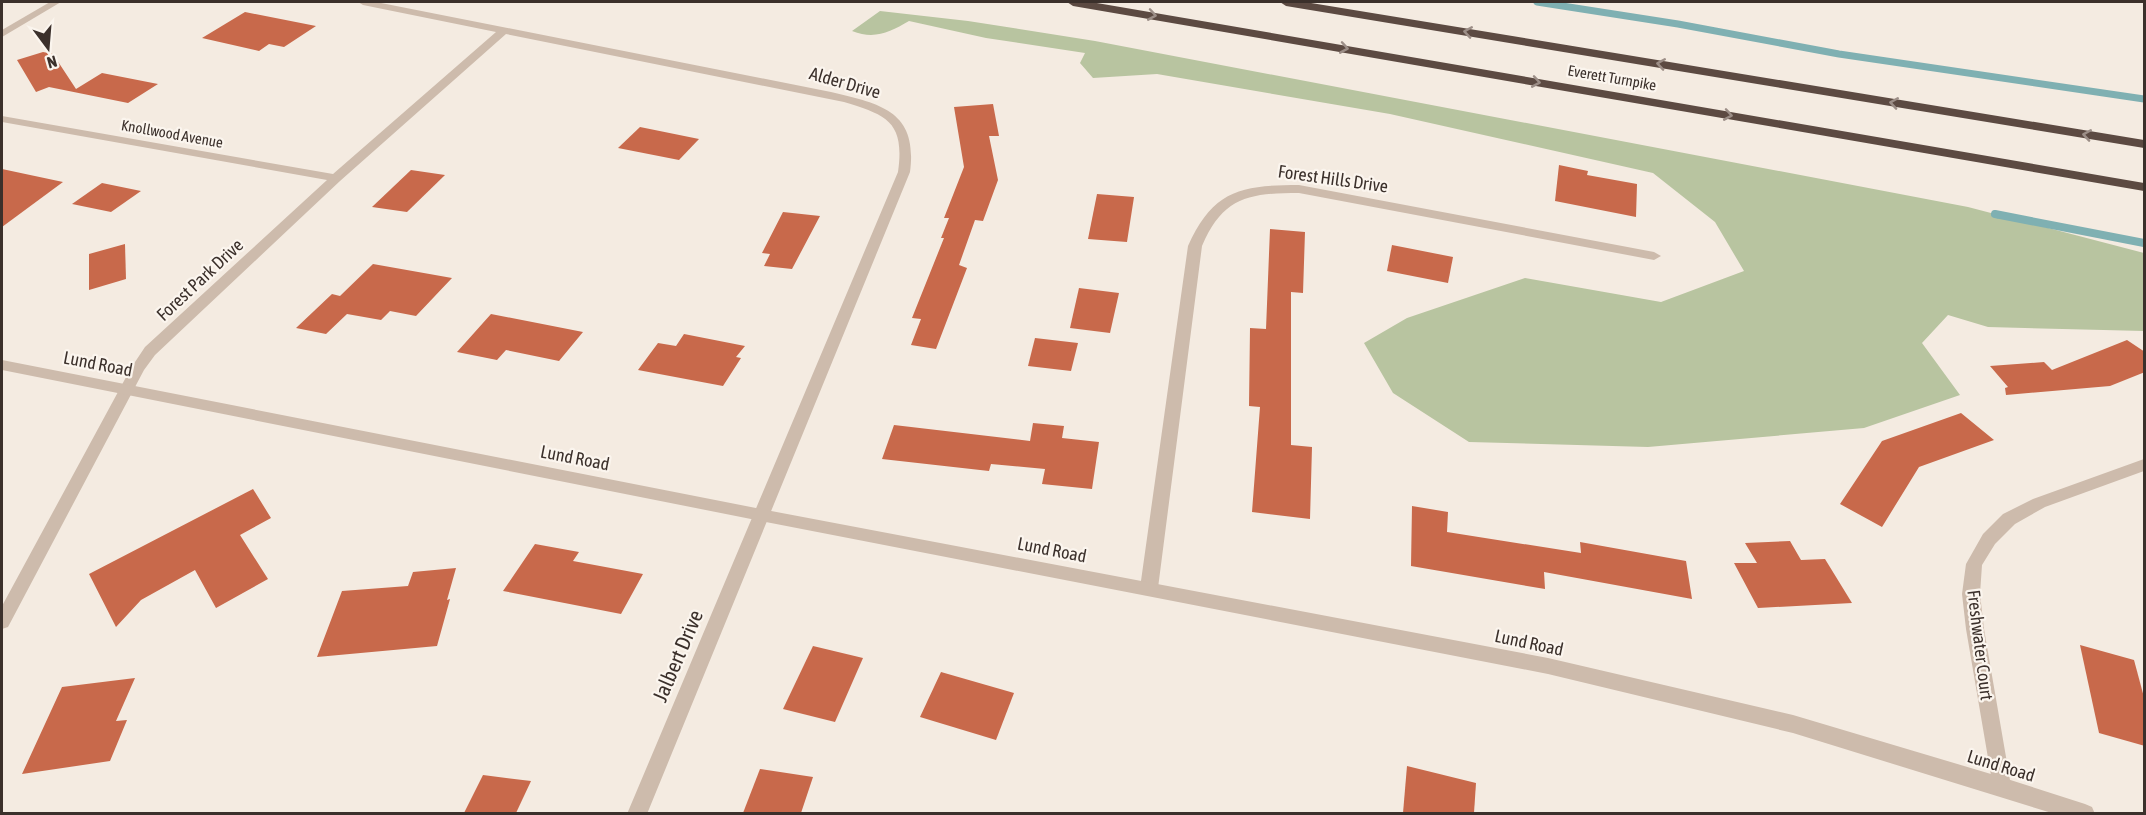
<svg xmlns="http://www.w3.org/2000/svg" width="2146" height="815" font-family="'Asap Condensed',sans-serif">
<rect width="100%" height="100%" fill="#f4ebe1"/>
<!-- green -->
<path fill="#b8c4a0" d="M880 11 968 21 1095 41 1968 207 2144 253V331L1988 327 1948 315 1922 343 1960 395 1864 428 1648 447 1469 442 1393 393 1364 343 1407 318 1525 278 1661 302 1744 271 1715 222 1653 173 1390 114 1157 74 1093 78 1080 63 1085 53 986 38 909 21C890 32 875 40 852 31Z"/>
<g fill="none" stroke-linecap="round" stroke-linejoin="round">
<!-- stream-far1 -->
<g stroke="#7fb0b2" stroke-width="7">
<path d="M1537 2 1678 24 1839 54 2144 99"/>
<path d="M1995 214 1998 215"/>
</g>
<!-- stream -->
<path stroke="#7fb0b2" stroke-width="8" d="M1995 214 2144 243"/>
</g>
<!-- building -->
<g fill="#c8694b">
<path d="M245 12 316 26 284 47 269 44 259 51 202 38Z"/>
<path d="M43 52 53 54 76 89 102 73 158 84 128 103 49 87 36 92 17 60Z"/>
<path d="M993 104 999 136H989L998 180 983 221 975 220 959 265 967 268 936 349 911 345 921 319 912 318 944 238H941L949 218H944L964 167 954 107Z"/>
<path d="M640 127 699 139 679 160 618 148Z"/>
<path d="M1559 165 1588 171 1587 175 1637 184 1636 217 1555 201Z"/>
<path d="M2 169 63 182 2 227Z"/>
<path d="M411 170 445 175 407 212 372 207Z"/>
<path d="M102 183 141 191 111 212 72 204Z"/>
<path d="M1097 194 1134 197 1127 242 1088 239Z"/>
<path d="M783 212 820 216 792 269 764 266 770 254 762 253Z"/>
<path d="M1270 229 1305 232 1303 293 1291 292V445L1312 447 1310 519 1252 512 1260 407 1249 406 1250 328 1266 329Z"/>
<path d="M125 244 126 279 89 290V254Z"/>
<path d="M1392 245 1453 257 1448 283 1387 271Z"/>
<path d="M373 264 452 278 416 316 390 311 381 320 347 314 326 334 296 328 332 294 340 296Z"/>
<path d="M1079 288 1119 293 1110 333 1070 328Z"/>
<path d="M491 314 583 332 559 361 506 350 497 360 457 352Z"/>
<path d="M684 334 745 346 736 357 741 358 723 386 638 370 658 343 676 346Z"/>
<path d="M1035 338 1078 343 1071 371 1028 366Z"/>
<path d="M2127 340 2145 352V372L2110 386 2006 395 2005 388 2008 387 1990 366 2044 362 2052 370Z"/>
<path d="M1961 413 1994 440 1919 467 1882 527 1840 504 1882 441Z"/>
<path d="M1033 423 1064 426 1062 438 1099 442 1092 489 1042 484 1045 469 991 464 989 471 882 459 894 425 1030 441Z"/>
<path d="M253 489 271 518 240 535 268 579 216 608 195 570 141 600 116 627 89 574Z"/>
<path d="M1412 506 1448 512 1447 532 1581 553 1580 542 1686 561 1692 599 1544 572 1545 589 1411 566Z"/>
<path d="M1790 541 1801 560 1825 559 1852 603 1758 608 1734 563H1757L1745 543Z"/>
<path d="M535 544 579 552 573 561 643 574 621 614 503 591Z"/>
<path d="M456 568 447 600 450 599 437 646 317 657 342 591 408 586 413 572Z"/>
<path d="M2080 645 2134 660 2145 701V746L2099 733Z"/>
<path d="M813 646 863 658 835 722 783 709Z"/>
<path d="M941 672 1014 693 996 740 920 717Z"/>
<path d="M135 678 116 721 127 720 110 761 22 774 62 687Z"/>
<path d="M1407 766 1476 783 1474 813H1403Z"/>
<path d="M760 769 813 777 801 813H743Z"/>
<path d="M483 775 531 781 516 813H464Z"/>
</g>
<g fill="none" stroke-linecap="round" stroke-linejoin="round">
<!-- minor -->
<g fill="#cdbbac" fill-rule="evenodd">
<path d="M50 2H61L2 37V30Z"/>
<path d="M358 2H376L831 92C881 104 918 111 910 172L647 814H627L898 172C905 122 887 115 844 102L506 34 340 181 155 355 144 370 8 627 2 629V606L131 368 145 347 327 180 2 122V116L333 174 496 32 363 5Z"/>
<path d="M1299 185 1654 252 1661 256 1654 260 1299 193C1249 193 1223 197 1202 246L1158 588 1155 593 1149 595 1143 593 1140 588 1188 246C1213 190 1241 185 1299 185Z"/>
<path d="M2144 459V471L2045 507 2015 524 1995 544 1982 565 1980 594 1984 629 2011 786 2008 793 2001 795 1994 793 1966 629 1962 594 1966 564 1983 534 2003 514 2033 499Z"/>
</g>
<!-- tertiary -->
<path fill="#cdbbac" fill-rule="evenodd" d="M2 360 761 509 1548 658 1793 715 2001 777 2085 804 2092 807 2095 814H2055L1793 733 1548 674 761 521 2 370Z"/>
<!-- motorway -->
<g fill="#5c4a42" fill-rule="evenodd">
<path d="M1067 2H1091L2144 183V191L1073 6Z"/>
<path d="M1280 2H1305L2144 140V148L1286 6Z"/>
</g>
</g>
<!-- one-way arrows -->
<defs><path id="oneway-chevron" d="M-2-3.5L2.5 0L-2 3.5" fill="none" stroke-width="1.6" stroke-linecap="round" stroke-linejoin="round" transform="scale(1.5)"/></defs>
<g stroke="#9c8e87">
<use href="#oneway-chevron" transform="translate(1152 15) rotate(10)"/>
<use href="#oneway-chevron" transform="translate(1468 32) rotate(-171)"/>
<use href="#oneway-chevron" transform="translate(1344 48) rotate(10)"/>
<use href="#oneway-chevron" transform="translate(1661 64) rotate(-171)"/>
<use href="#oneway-chevron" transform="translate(1536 82) rotate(10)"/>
<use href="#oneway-chevron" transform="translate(1894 103) rotate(-171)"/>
<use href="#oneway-chevron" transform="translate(1728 115) rotate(10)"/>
<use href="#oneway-chevron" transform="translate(2087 135) rotate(-171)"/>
</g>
<g text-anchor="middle" stroke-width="4.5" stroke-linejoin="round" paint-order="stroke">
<!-- far-street labels -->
<g font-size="15" fill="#3b302b" stroke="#fbf5ee">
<text transform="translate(1612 78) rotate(10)" y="5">Everett Turnpike</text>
<text transform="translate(172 134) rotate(10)" y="5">Knollwood Avenue</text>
</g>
<!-- street labels -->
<g font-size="18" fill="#3b302b" stroke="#fbf5ee">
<text transform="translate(845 83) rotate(16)" y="6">Alder Drive</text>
<text transform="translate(1333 179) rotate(8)" y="6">Forest Hills Drive</text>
<text transform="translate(200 280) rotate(-43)" y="6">Forest Park Drive</text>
<text transform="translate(98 364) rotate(11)" y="6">Lund Road</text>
<text transform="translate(575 458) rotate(11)" y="6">Lund Road</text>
<text transform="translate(1052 550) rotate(11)" y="6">Lund Road</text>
<text transform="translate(1529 643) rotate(12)" y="6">Lund Road</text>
<text transform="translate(1980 645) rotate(83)" y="6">Freshwater Court</text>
<text transform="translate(2001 766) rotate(17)" y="6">Lund Road</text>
</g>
<!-- near-street labels -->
<g font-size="21" fill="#3b302b" stroke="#fbf5ee">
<text transform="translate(678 656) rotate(-67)" y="7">Jalbert Drive</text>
</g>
</g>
<!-- border -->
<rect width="2146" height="815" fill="none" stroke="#3b302b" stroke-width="6"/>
<!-- north arrow -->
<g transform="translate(48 48) rotate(164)" stroke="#fbf5ee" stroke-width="4.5" paint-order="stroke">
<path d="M0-4.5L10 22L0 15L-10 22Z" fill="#3b302b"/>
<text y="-9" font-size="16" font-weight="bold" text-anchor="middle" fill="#3b302b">N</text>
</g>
</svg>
